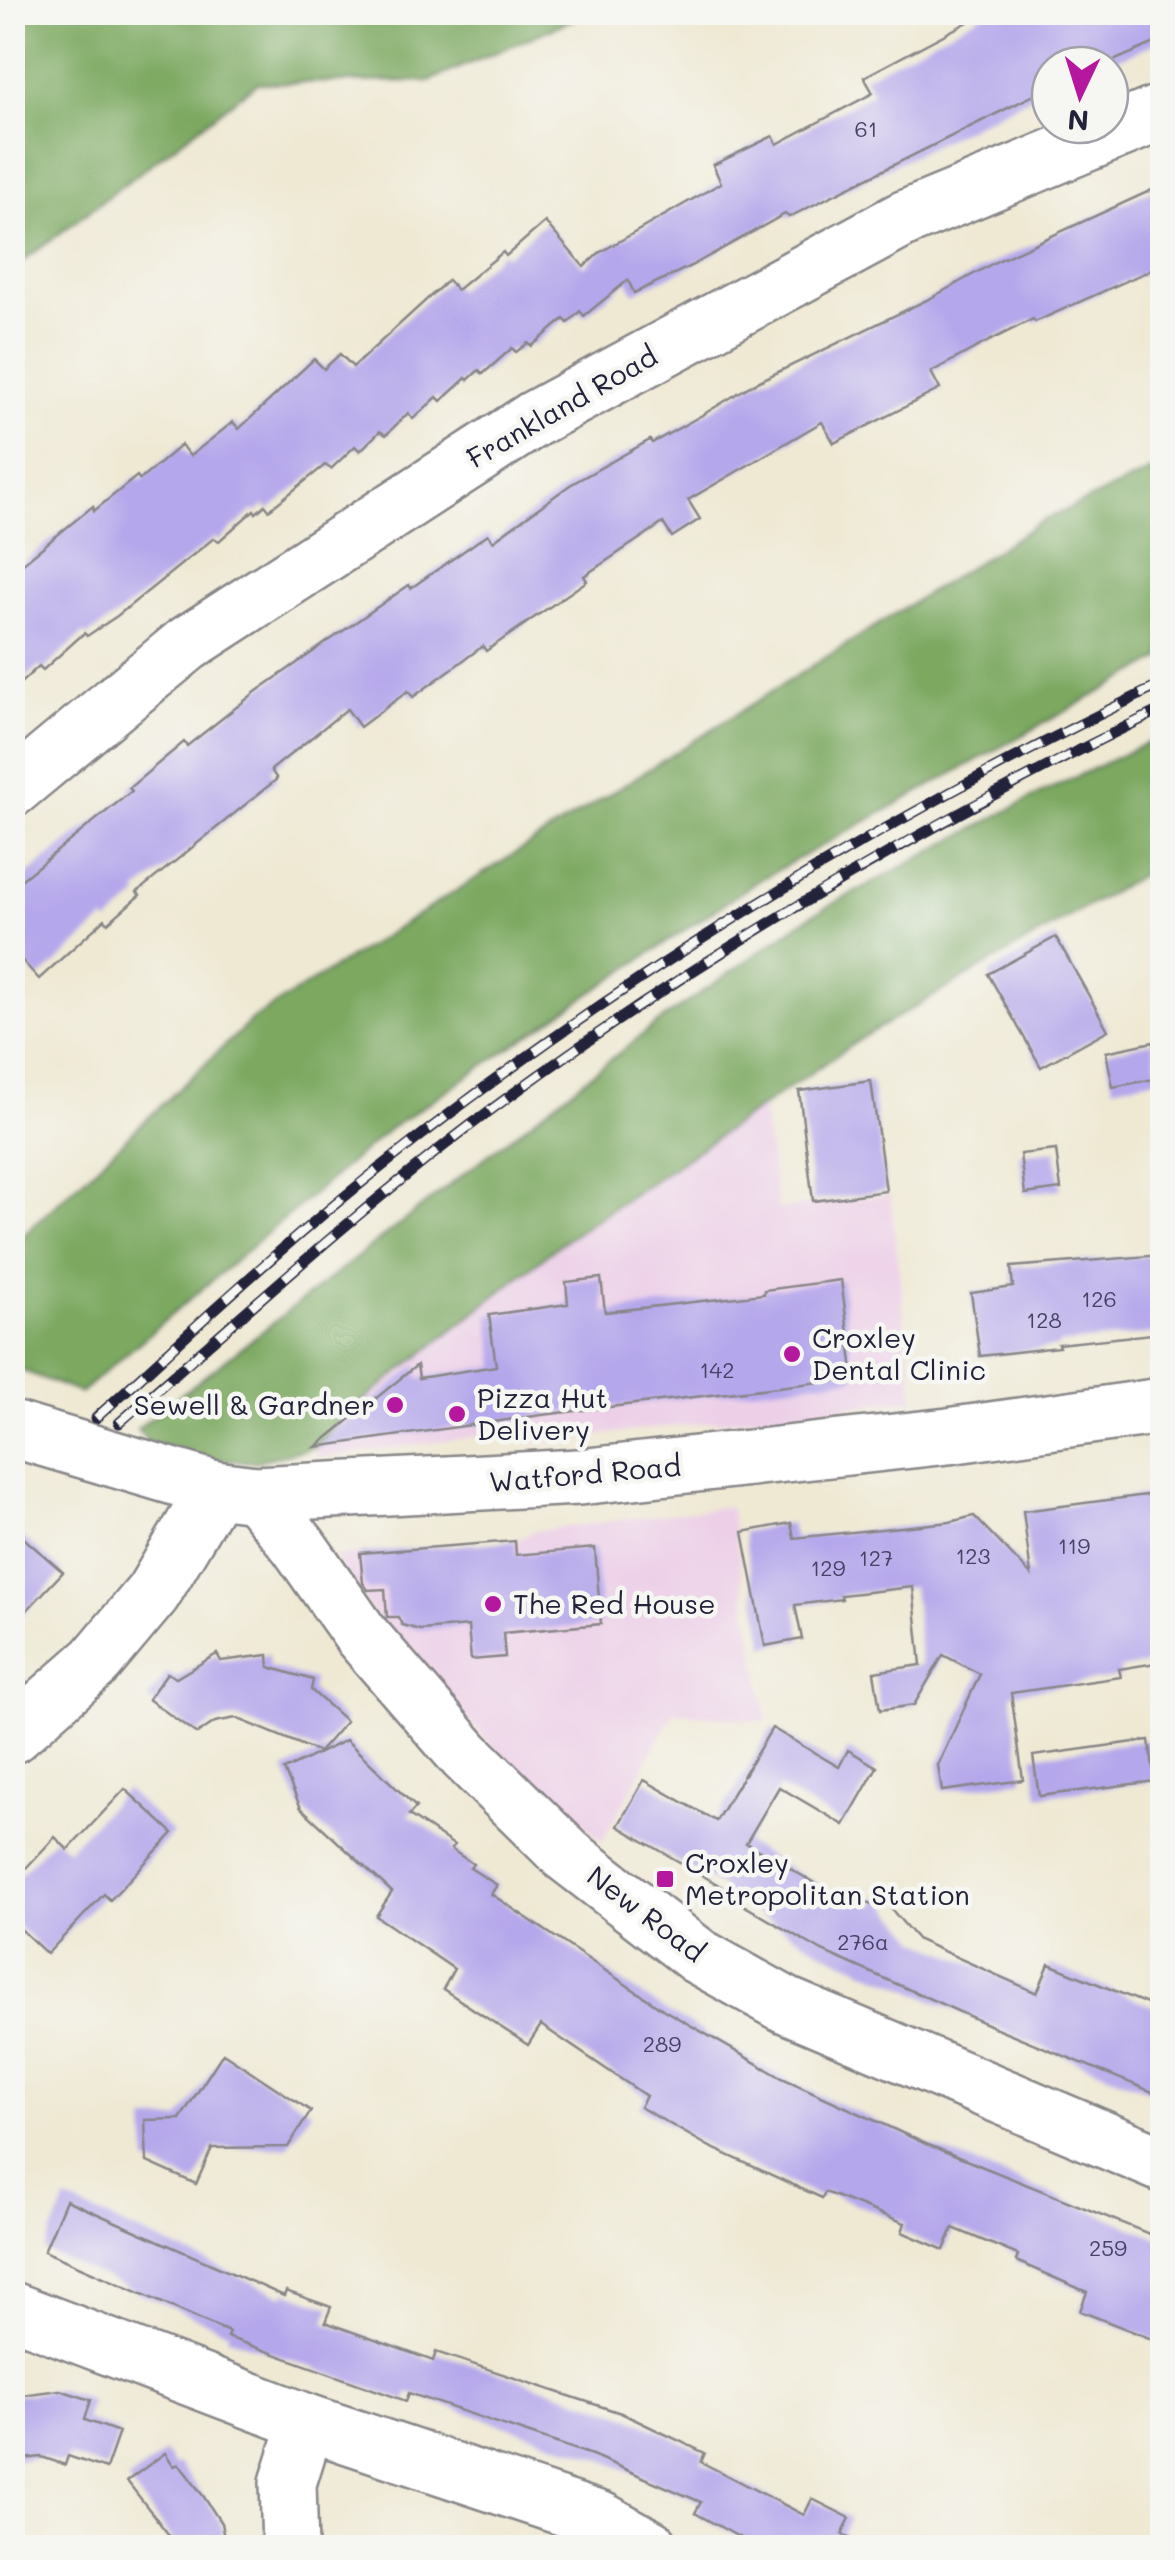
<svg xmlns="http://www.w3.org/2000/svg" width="1175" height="2560" font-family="Mali,sans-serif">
<rect width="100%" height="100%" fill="#f6f6f2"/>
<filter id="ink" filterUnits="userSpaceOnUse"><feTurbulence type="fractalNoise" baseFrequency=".01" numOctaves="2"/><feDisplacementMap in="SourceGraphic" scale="20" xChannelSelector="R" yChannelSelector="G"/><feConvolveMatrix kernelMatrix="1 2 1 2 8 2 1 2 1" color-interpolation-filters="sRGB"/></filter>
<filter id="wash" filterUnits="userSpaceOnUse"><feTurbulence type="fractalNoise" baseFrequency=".0048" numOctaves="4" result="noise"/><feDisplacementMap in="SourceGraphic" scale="40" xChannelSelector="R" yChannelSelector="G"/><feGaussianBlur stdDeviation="2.25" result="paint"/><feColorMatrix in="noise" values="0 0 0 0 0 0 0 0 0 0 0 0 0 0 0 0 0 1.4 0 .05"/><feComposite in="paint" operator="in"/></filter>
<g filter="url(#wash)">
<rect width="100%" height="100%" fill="#efe9d4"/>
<!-- built -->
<g fill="#edd0e8">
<path d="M762 1106 778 1209 890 1195 914 1399 529 1443 526 1430 317 1458 316 1447 343 1417 560 1244Z"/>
<path d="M730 1506 767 1722 674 1712 602 1841 497 1752 375 1616 334 1556 515 1541 535 1531Z"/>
</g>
<!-- forest -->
<g fill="#7ca861" stroke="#4f654e" stroke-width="2.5">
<path d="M13 12H588V13L429 81 257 83 13 269Z"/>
<path d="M1162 466V658L756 882 388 1130 80 1393 13 1367V1245L253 1019 1042 521Z"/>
<path d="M1162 736V863L865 1036 560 1244 343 1417 316 1447 254 1462 198 1458 148 1442 137 1429 656 1024 812 915 1039 794Z"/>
</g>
<g id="blocks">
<!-- building -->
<g fill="#b5a7eb">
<path d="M987 12H1162V40L1104 65H1050V82L1036 89 1038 93 789 217 785 214 691 266 634 293 628 280 584 316 580 311 568 323 564 319 532 346 528 343 516 352 512 348 483 374 479 370 468 380 466 378 441 401 437 397 413 419 408 413 386 435 380 431 360 451 355 446 331 469 325 465 269 510 265 505 256 513 254 510 219 541 214 538 117 616 87 636 84 633 43 670 39 666 12 691V572L93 506 94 511 137 476 140 480 181 445 190 456 233 422 239 429 314 359 324 369 340 354 353 367 448 280 457 290 503 252 506 256 545 222 584 267 599 253 721 183 713 165 773 136 777 144 873 93 864 77Z"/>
<path d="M1154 189 1162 208V265L1035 322 1033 319 983 344 931 372 940 389 834 443 822 422 688 500 700 519 672 537 663 523 584 576 587 581 486 651 483 646 413 697 408 691 360 727 347 709 271 770 277 779 137 892 140 895 108 923 105 919 39 979 12 949V887L132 791 129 788 184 742 187 746 257 691 409 585 411 588 488 534 493 541 570 485 650 440 652 443 704 414 753 384 931 298 997 261Z"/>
<path d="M1056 937 1108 1030 1041 1067 988 974Z"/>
<path d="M1153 1042 1159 1078 1113 1087 1106 1052Z"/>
<path d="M871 1081 886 1191 813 1201 799 1091Z"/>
<path d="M1056 1150 1061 1189 1025 1194 1020 1154Z"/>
<path d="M1162 1255V1333L1058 1344 1059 1347 980 1356 971 1293 1013 1287 1011 1267Z"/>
<path d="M601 1278 605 1312 764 1294V1290L841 1280 854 1378 542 1415 316 1447 417 1365 419 1378 496 1366 489 1315 568 1304 566 1282Z"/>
<path d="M1162 1493V1662L1119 1669 1121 1677 1011 1693 1023 1780 942 1791 938 1765 980 1674 943 1655 914 1705 880 1710 874 1672 921 1665 913 1587 841 1595 842 1599 795 1605 802 1639 765 1646 743 1532 791 1523 794 1538 950 1522 974 1516 1031 1575 1023 1511Z"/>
<path d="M12 1528 63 1572 12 1626Z"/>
<path d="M515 1541 516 1555 595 1548 601 1624 503 1633 505 1657 471 1660 468 1626 420 1630 402 1625 398 1617H387L385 1589 368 1590 363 1583 360 1553Z"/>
<path d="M217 1654 221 1661 268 1655 269 1667 313 1680 311 1690 346 1721 319 1752 236 1718 215 1722 197 1734 148 1699 167 1673 176 1678Z"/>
<path d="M772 1728 839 1767 848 1750 877 1767 844 1825 779 1787 746 1843 849 1903 852 1897 874 1906 879 1895 918 1940 1037 1993 1049 1964 1162 2010V2096L989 2025 822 1951 721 1892 724 1888 618 1826 644 1780 716 1821Z"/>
<path d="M346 1740 416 1807 409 1815 454 1845 451 1849 473 1864 470 1868 497 1885 491 1894 664 2010 782 2078 926 2144 1162 2239V2343L1080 2311 1087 2292 1016 2261 1018 2255 953 2228 944 2250 902 2232 905 2223 825 2192 822 2198 710 2147 640 2107 646 2096 541 2025 528 2045 443 1989 454 1969 376 1916 392 1892 301 1808 284 1770Z"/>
<path d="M1149 1740 1155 1781 1039 1796 1033 1756Z"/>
<path d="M125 1789 173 1833 110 1900 104 1894 47 1954 12 1921V1883L55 1837 68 1850Z"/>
<path d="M223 2053 311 2111 288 2147 212 2148 196 2184 147 2162 145 2120 180 2119Z"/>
<path d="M66 2200 284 2296 286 2291 331 2307 325 2322 433 2361 436 2352 621 2413 705 2453 701 2462 804 2515 812 2499 850 2518 842 2534 868 2548H759L695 2513 701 2502 592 2455 409 2393 406 2401 227 2337 229 2332 44 2251Z"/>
<path d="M60 2390 91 2400 85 2420 119 2432 106 2469 68 2456 65 2465 42 2457 12 2460V2396Z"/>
<path d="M165 2453 174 2466 179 2464 204 2497 221 2523 226 2548H179L127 2481Z"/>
</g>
</g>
</g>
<g filter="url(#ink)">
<use href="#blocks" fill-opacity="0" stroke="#888688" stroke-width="2.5"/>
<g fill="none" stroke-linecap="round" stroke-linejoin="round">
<!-- minor casing -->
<g stroke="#888688" stroke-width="60">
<g id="minor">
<path d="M12 789 187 644 534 419 904 219 1162 112"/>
<path d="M256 1494 298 1545 361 1635 465 1755 567 1855 698 1956 786 2005 1162 2164"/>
<path d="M12 1735 96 1661 153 1593 215 1489"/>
<path d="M12 2310 307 2422 601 2520 651 2548"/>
<path d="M290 2548 288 2483 307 2422"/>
</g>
</g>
<!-- major casing -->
<g stroke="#888688" stroke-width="60">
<path id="major" d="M12 1429 215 1489 256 1494 579 1477 948 1436 1162 1406"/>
</g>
<!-- minor -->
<use href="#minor" stroke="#fff" stroke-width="55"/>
<!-- major -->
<use href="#major" stroke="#fff" stroke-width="55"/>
<!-- rail casing -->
<g stroke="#22223b" stroke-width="11">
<g id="rail">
<path d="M96 1418C172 1349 247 1277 327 1211 578 1002 868 825 1162 684"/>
<path d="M119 1423C246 1313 371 1197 507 1098 714 947 932 821 1162 709"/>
</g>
</g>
<!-- rail -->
<use href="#rail" stroke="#f6f6f2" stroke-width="8" stroke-dasharray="22" stroke-linecap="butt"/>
</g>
</g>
<!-- markers -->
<g fill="#b5179e" stroke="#f6f6f2" stroke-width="4">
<circle cx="792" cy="1354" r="10"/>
<circle cx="395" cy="1405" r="10"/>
<circle cx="457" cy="1414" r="10"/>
<circle cx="493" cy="1604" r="10"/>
<rect x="655" y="1869" width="20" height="20" rx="5"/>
</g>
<g text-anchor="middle" stroke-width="9" stroke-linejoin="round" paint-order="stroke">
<!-- number labels -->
<g font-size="22" fill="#474367">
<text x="866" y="137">61</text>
<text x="1099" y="1307">126</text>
<text x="1044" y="1328">128</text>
<text x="717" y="1378">142</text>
<text x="1074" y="1554">119</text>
<text x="973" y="1564">123</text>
<text x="876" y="1566">127</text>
<text x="828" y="1576">129</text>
<text x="863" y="1950">276a</text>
<text x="662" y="2052">289</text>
<text x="1108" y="2256">259</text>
</g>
<!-- street labels -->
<g font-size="28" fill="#22223b" stroke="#f6f6f2">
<text transform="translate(562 407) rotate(-30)" y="10">Frankland Road</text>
<text transform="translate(585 1474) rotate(-5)" y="10">Watford Road</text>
<text transform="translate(646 1914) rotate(37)" y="10">New Road</text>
</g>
<!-- poi labels -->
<g font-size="28" fill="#22223b" stroke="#f6f6f2" text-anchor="start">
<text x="812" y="1348">Croxley<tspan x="812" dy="32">Dental Clinic</tspan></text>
<text x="477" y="1408">Pizza Hut<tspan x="477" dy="32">Delivery</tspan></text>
<text x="375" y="1415" text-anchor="end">Sewell &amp; Gardner</text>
<text x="513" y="1614">The Red House</text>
<text x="685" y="1873">Croxley<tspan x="685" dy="32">Metropolitan Station</tspan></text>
</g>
</g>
<!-- margin -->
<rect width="1175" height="2560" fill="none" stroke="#f6f6f2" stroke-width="50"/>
<!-- north arrow -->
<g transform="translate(1080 95) rotate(184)"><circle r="48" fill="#f6f6f2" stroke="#a1a1a9" stroke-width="2.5"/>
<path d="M0-8L18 38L0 25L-18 38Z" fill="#b5179e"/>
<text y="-15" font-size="28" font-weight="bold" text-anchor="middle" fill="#22223b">N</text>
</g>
</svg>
